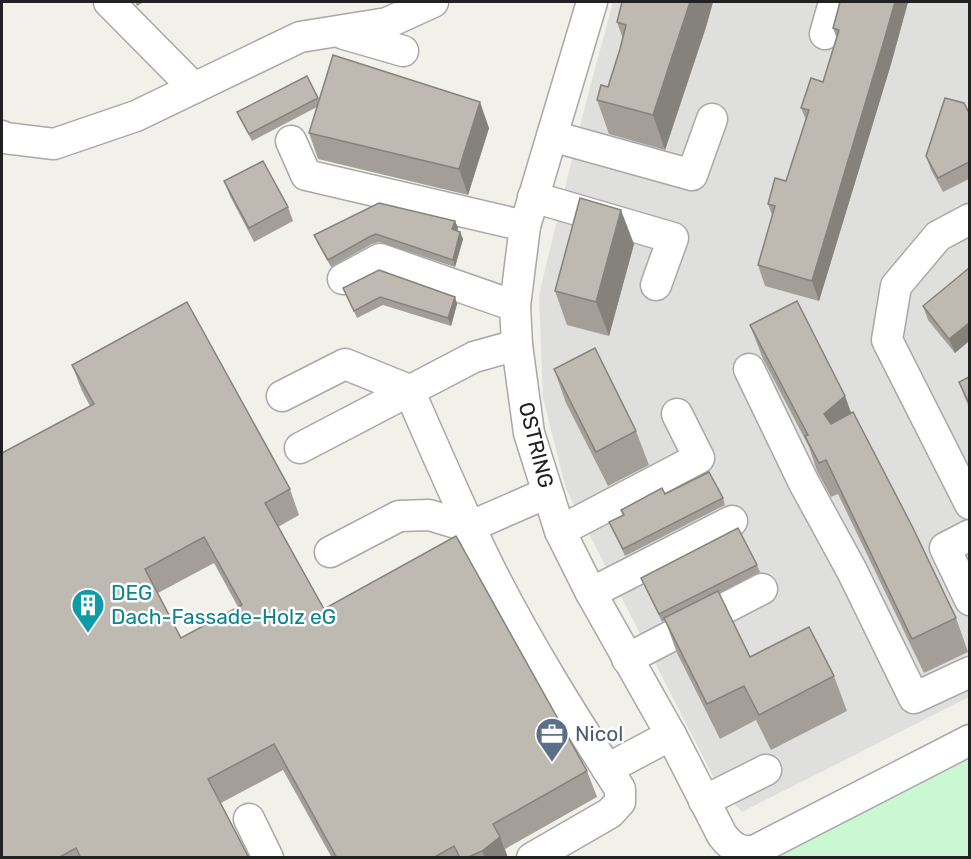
<svg xmlns="http://www.w3.org/2000/svg" width="971" height="859" font-family="Rubik,sans-serif">
<rect width="100%" height="100%" fill="#f1f0e9"/>
<!-- residential -->
<path fill="#dfdfde" d="M613 2H969V697L742 812 717 784 566 489 543 398 539 295 585 106Z"/>
<!-- park -->
<path fill="#c9f8d3" d="M969 759V857H776Z"/>
<g fill="none" stroke-linecap="round" stroke-linejoin="round">
<!-- minor casing -->
<g stroke="#a8a8a8" stroke-width="33">
<g id="minor">
<path d="M109 2 194 88"/>
<path d="M592 2 525 226 515 306 517 345 529 433 560 531 591 593 671 735 722 835C731 847 741 854 756 850L970 740"/>
<path d="M344 34 403 51"/>
<path d="M825 34 834 2"/>
<path d="M2 136 5 138 54 144 136 116 300 37 387 23 433 2"/>
<path d="M552 136 692 175 712 119"/>
<path d="M291 141 306 175 525 226"/>
<path d="M533 197 673 238 656 285"/>
<path d="M970 219 938 236 896 286 887 340 970 504"/>
<path d="M343 279 380 259 515 306"/>
<path d="M749 369 804 483 852 571 914 698 970 672"/>
<path d="M282 396 345 364 409 390C436 452 462 513 492 573 530 648 575 719 620 789V802L610 813 532 858"/>
<path d="M300 448 474 357 517 345"/>
<path d="M560 531 699 458 677 414"/>
<path d="M970 535 945 548 970 600"/>
<path d="M330 552 399 516 429 515 469 527 547 493"/>
<path d="M591 593 732 521"/>
<path d="M627 659 762 589"/>
<path d="M607 769 671 735"/>
<path d="M704 801 766 770"/>
<path d="M249 819 268 858"/>
</g>
</g>
<!-- minor -->
<use href="#minor" stroke="#fff" stroke-width="30"/>
</g>
<!-- wall -->
<g fill="#a39f98" fill-rule="evenodd">
<path d="M135 2H144L137 6Z"/>
<path d="M622 2H713L706 27 665 150 609 134 597 100 608 87 620 49 623 39 617 22Z"/>
<path d="M840 2H908L891 64 819 301 765 286 758 265 772 215 768 204 786 181 806 120 801 108 823 82 837 39 833 28Z"/>
<path d="M307 76 319 100 489 128 468 195 318 159 309 133 317 107 252 141 240 119 237 112Z"/>
<path d="M969 113V179L943 192 931 170 926 156Z"/>
<path d="M224 181 288 207 293 221 254 242 230 196Z"/>
<path d="M455 221 458 228 457 231 460 232 463 239 455 267 379 242 372 244 331 267 317 242 314 235Z"/>
<path d="M634 244 609 336 567 325 555 291Z"/>
<path d="M969 268V341L955 353 928 320 923 306Z"/>
<path d="M343 288 455 297 457 304 451 326 383 305 357 318Z"/>
<path d="M750 325 851 413 956 618 968 652 924 673 838 494 831 497 817 471 809 447 763 359Z"/>
<path d="M72 365 290 489 299 515 278 527 324 609 587 771 597 797 505 849 508 858H332L283 770 221 803 249 858H2L90 406 82 391ZM214 563 238 607 181 638 158 593Z"/>
<path d="M554 369 636 431 649 465 608 486 566 403Z"/>
<path d="M969 377V407L964 396 959 382Z"/>
<path d="M665 494 723 498 725 505 625 556 609 522 623 515 621 510Z"/>
<path d="M757 565 760 572 719 593 750 657 834 676 847 711 771 750 756 720 720 739 677 653 665 620 662 622 641 578Z"/>
</g>
<!-- shaded-wall -->
<g fill="#85827c">
<path d="M690 2H713L706 27 665 150 653 115Z"/>
<path d="M895 2H908L891 64 819 301 812 281Z"/>
<path d="M480 102 489 128 468 195 459 169Z"/>
<path d="M621 210 634 244 609 336 596 302Z"/>
<path d="M455 221 458 228 455 237 452 229Z"/>
<path d="M460 232 463 239 455 267 453 260Z"/>
<path d="M455 297 457 304 451 326 448 318Z"/>
<path d="M969 323V341L955 353 949 339Z"/>
<path d="M845 396 858 431 837 448 824 414Z"/>
<path d="M500 837 508 858H485L482 851Z"/>
</g>
<!-- building -->
<g fill="#beb9b1" stroke="#85827c" stroke-width="1.5" fill-rule="evenodd">
<path d="M622 2H690L653 115 597 100 601 85 608 87 620 49 626 25 617 22Z"/>
<path d="M840 2H895L883 44 812 281 758 265 775 206 768 204 775 178 786 181 809 110 801 108 811 78 823 82 839 30 833 28Z"/>
<path d="M333 55 480 102 459 169 309 133Z"/>
<path d="M307 76 318 98 249 134 237 112Z"/>
<path d="M945 98 964 103 969 113V162L938 178 926 156Z"/>
<path d="M263 161 288 207 249 228 224 181Z"/>
<path d="M580 198 621 210 596 302 555 291Z"/>
<path d="M379 203 455 221 452 229 460 232 453 260 376 234 369 237 328 260 314 235Z"/>
<path d="M969 268V323L949 339 923 306Z"/>
<path d="M379 270 455 297 448 318 380 297 354 311 343 288Z"/>
<path d="M797 301 845 396 824 414 831 424 853 412 913 528 956 618 912 639 826 460 819 463 805 436 808 435 750 325Z"/>
<path d="M187 302 290 489 265 503 324 609 456 536 587 771 493 824 500 837 482 851 466 858H460L454 846 433 858H337L274 744 208 779 249 858H81L76 848 58 858H2V453L94 404 72 365ZM204 537 242 605 181 638 145 569Z"/>
<path d="M595 348 636 431 596 452 554 369Z"/>
<path d="M969 377V403L959 382Z"/>
<path d="M709 472 723 498 623 549 609 522 624 515 621 510 662 488 665 494Z"/>
<path d="M738 528 757 565 659 614 641 578Z"/>
<path d="M718 591 750 657 809 627 834 676 759 715 744 686 707 704 664 618Z"/>
</g>
<!-- icons -->
<defs>
<g id="building-pin" transform="scale(1.725)"><path d="M0 17L-7.5 6A9.5 9.5 0 1 1 7.5 6Z" fill="#0f9aa8" stroke="#fff"/><path d="M-4-6H4V6H1V3H-1V6H-4ZM-2.5-4.3h1.7v1.8h-1.7ZM.8-4.3h1.7v1.8H.8ZM-2.5-1h1.7V.8h-1.7ZM.8-1h1.7V.8H.8Z" fill="#fff"/></g>
<g id="office-pin" transform="scale(1.725)"><path d="M0 17L-7.5 6A9.5 9.5 0 1 1 7.5 6Z" fill="#5c6f8a" stroke="#fff"/><path d="M-6-3h4V-5.5h4V-3h4V5H-6ZM-1-4.5V-3h2v-1.5ZM-6 0V1H6V0Z" fill="#fff"/></g>
</defs>
<g fill-rule="evenodd">
<use href="#building-pin" x="88" y="605"/>
<use href="#office-pin" x="552" y="734"/>
</g>
<g text-anchor="middle" stroke-width="5" stroke-linejoin="round" paint-order="stroke">
<!-- street labels -->
<g font-size="21" fill="#212121" stroke="#fff">
<text transform="translate(536 445) rotate(76)" y="7">OSTRING</text>
</g>
<!-- culture labels -->
<g font-size="21" fill="#0d838f" stroke="#fff" text-anchor="start">
<text x="111" y="600">DEG<tspan x="111" dy="24">Dach-Fassade-Holz eG</tspan></text>
</g>
<!-- service labels -->
<g font-size="21" fill="#4e5e75" stroke="#fff" text-anchor="start">
<text x="575" y="741">Nicol</text>
</g>
</g>
<!-- border -->
<rect width="971" height="859" fill="none" stroke="#212121" stroke-width="6"/>
</svg>
